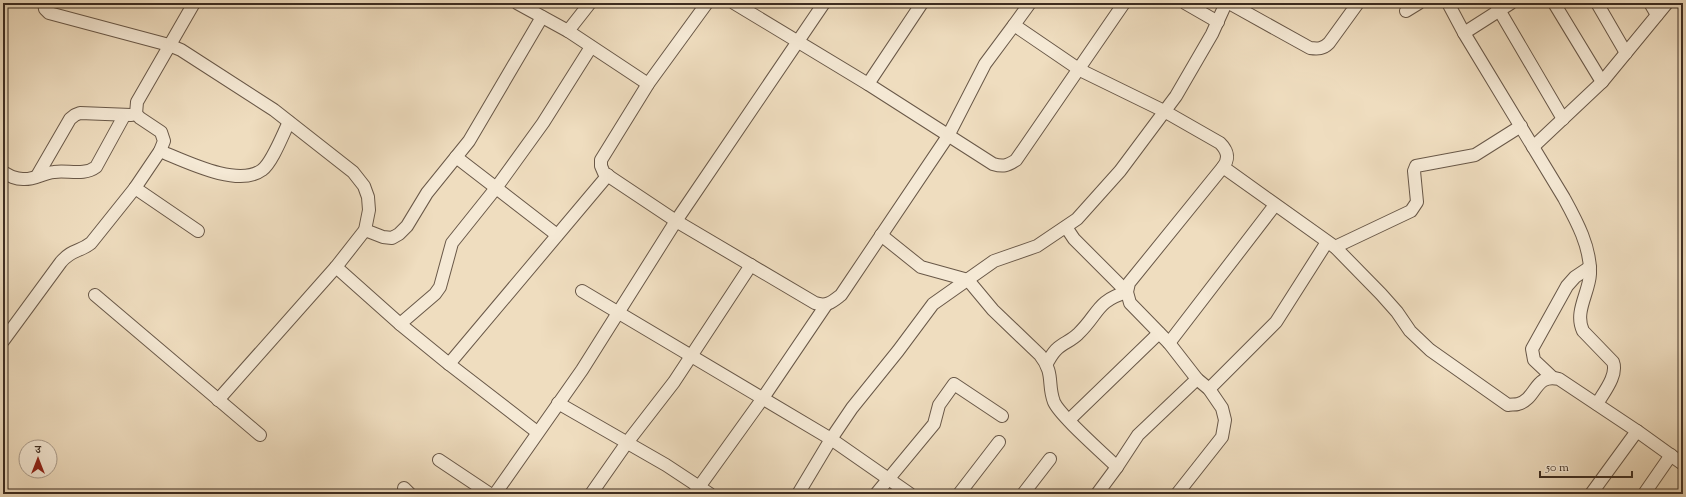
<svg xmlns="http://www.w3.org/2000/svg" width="1686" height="497" font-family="'Sorts Mill Goudy','Noto Serif Devanagari',serif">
<rect width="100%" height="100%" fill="#efddbf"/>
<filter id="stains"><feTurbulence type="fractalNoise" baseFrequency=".005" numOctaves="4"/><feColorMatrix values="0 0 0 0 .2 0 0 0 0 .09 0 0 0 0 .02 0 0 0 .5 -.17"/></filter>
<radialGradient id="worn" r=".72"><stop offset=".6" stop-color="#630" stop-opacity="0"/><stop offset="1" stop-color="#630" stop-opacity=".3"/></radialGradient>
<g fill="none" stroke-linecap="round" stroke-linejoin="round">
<!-- minor casing -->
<g stroke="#695848" stroke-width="14">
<g id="minor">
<path d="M44 3 45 9 49 13 169 45 181 50 274 110 353 172 364 186 368 197 369 210 365 230 336 267 218 400"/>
<path d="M517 3 568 31 590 3"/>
<path d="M707 3 648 84 601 160V166L604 173 676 221 815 303C827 307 832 302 841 295L948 136 985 64 1014 25"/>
<path d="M734 3 868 84 993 164C1003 167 1007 166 1016 160L1124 3"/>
<path d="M1030 3 1014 25 1080 70 1164 111 1220 143C1227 150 1230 158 1223 167L1129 283 1127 292 1130 303 1169 343 1197 379 1209 389 1222 408 1225 420 1222 437 1177 494"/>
<path d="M1185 3 1218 22"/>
<path d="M1229 3 1310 48C1318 49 1323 49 1329 43L1358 3"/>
<path d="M1448 3 1464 33 1564 198C1576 220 1591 247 1590 274 1589 293 1574 312 1583 331L1613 362C1618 375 1604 392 1597 404"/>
<path d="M1495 3 1563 119"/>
<path d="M1597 3 1626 53"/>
<path d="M1650 3 1657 15"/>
<path d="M1406 11 1419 3"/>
<path d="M568 31 648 84"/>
<path d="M1464 33 1511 3"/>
<path d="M1602 82 1667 3"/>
<path d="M868 84 922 3"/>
<path d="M1533 147 1602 82 1554 3"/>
<path d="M160 151C185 161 238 188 262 170 272 163 283 134 289 122"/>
<path d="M456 157 557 235"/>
<path d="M1223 167 1335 247 1381 294 1397 312 1410 331 1430 350 1508 405C1511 404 1515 405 1518 404 1537 399 1534 373 1559 379L1637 431 1683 464"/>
<path d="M3 172C10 176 15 179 23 179 34 180 43 173 54 172 68 170 84 176 96 167L124 116"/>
<path d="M37 176 70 119 75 115 80 113 131 115"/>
<path d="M135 188 198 231"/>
<path d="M1066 227 1074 239 1127 292"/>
<path d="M365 230 383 237 392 238 399 234 407 226 427 193 469 141 542 17"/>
<path d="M881 235 921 267 968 280 993 310 1040 355C1055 374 1047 384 1054 402 1060 416 1104 454 1117 467"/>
<path d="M1335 247 1411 211 1417 202 1414 171 1416 166 1475 155 1521 126"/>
<path d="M336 267 400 324 449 364 608 175"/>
<path d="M582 291 831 439 910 494"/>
<path d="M95 295 260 435"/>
<path d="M400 324 435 294 440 287 452 243 496 188 543 123 591 47"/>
<path d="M3 341 61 262C72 249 80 252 91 243L135 188 160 151 164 141 161 132 140 118 136 114 137 102 194 3"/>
<path d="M1169 343 1275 205"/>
<path d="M1047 363C1050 358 1053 352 1058 348 1064 343 1072 340 1078 334 1099 314 1096 301 1127 292"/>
<path d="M449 364 537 432"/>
<path d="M1551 376 1534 360 1532 349 1567 286 1575 277 1590 267"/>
<path d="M1209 389 1276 322 1327 242"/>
<path d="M558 403 666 465 710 494"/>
<path d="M1069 420 1159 333"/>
<path d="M439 460 490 494"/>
<path d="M404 488 410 494"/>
<path d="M495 494 582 370 676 221 824 3"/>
<path d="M591 494 626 444 674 382 751 265"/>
<path d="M694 494 763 398 826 305"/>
<path d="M798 494 831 439 852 408 898 351 933 304 994 261 1037 246 1077 219 1120 171 1176 96 1212 34 1226 3"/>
<path d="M876 494 934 424 939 405 954 384 1002 416"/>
<path d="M959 494 999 442"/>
<path d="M1023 494 1050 459"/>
<path d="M1097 494 1117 467 1138 435 1197 379"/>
<path d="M1591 494 1637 431"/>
<path d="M1644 494 1671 455"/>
</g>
</g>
<!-- minor -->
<use href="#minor" stroke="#f5e9d5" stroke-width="12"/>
</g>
<!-- margin -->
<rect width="1686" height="497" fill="none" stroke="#efddbf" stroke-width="16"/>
<rect x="4" y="4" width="1678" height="489" fill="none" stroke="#3c2c21" stroke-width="2"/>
<rect x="8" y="8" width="1670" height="481" fill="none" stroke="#3c2c21"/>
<!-- north arrow -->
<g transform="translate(38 459)"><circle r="19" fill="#f5e9d5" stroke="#ab9d8d"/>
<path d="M0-3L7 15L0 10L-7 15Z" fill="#8f2418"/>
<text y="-6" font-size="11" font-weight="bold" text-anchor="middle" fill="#3c2c21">उ</text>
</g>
<!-- scale -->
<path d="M1540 471v6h92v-6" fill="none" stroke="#3c2c21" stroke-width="2"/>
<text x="1546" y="471" font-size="12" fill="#3c2c21" stroke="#f5e9d5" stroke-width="3" paint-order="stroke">50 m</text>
<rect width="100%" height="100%" filter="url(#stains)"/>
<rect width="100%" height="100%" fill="url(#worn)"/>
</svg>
